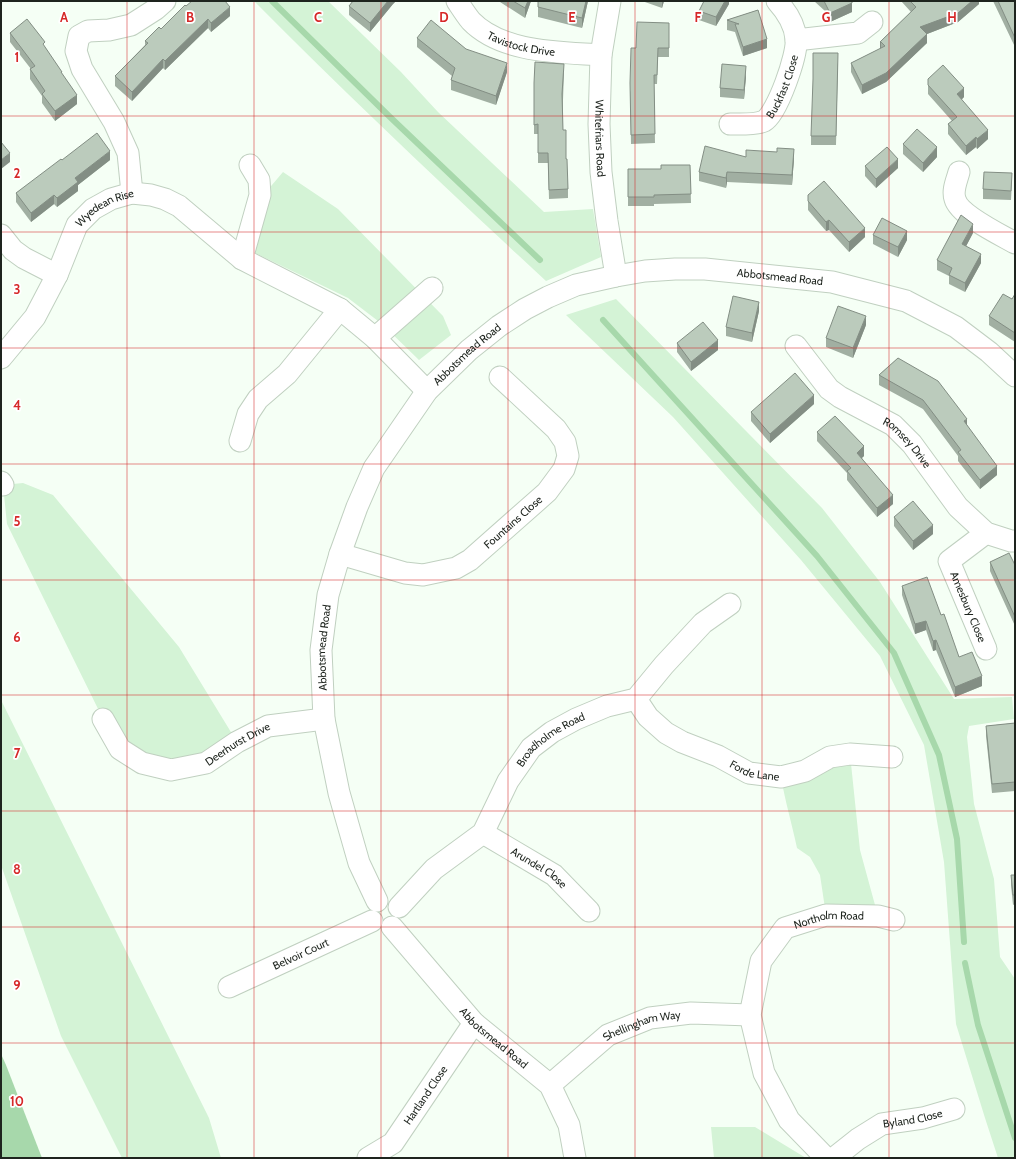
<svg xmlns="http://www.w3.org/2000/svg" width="1016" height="1159" font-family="Cabin,sans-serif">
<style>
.green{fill:#d4f3d6}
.water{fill:#a7d8ab}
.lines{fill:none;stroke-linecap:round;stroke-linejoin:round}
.stream{stroke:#a7d8ab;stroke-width:6}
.minor-casing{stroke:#c0d0c0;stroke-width:23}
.minor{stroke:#fff;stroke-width:21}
.wall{fill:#a1afa2}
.shaded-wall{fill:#838e84}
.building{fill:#bbcbbc;stroke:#838e84}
.grid{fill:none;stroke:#d62828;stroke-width:1;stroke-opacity:0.55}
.labels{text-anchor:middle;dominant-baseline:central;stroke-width:3.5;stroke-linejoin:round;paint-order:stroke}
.street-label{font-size:11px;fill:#1e241e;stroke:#fff}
.grid-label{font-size:13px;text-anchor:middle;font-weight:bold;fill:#d62828;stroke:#fff;stroke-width:3.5;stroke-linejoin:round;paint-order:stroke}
</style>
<rect width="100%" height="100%" fill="#f5fff5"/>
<path class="green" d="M254,1H328L401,72L438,112L544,212L593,209L601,257L546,281C447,189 349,97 254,1Z
M283,172L338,209L443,316L451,335L419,360L382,324L348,298L251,251L266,192Z
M616,299L822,508L880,582L954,699L1012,697L1014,719L969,726L967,737L974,804L994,879L1000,957L1015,979V1158H998L985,1118L956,1024L944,862L924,745L880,656L801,560L673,417L566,315Z
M23,483L53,495L179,647L237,742L206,763H142L103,719L7,524L3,485Z
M1,700L209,1118L221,1158H122L61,1036L1,865Z
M850,754L860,850L878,916L826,915L820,875L810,857L797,848C792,824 785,801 781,777Z
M711,1127H755L806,1158H714Z"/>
<path class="water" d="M1,1054L6,1065L42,1158H1Z"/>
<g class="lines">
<path class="stream" d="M272,1L390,117L540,260
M603,320L817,556L894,653L939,755L957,839L964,942
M965,963L978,1025L1015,1138"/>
<g class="minor-casing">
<g id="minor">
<path id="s1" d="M457,1C461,7 466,15 471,21C502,53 560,52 601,55"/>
<path id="s2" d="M610,1L601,55L599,124L601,172L607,221L616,276"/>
<path d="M796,40L858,33L872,22"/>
<path id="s3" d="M730,124C739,124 756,125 764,121C777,114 798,54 796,39C795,25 786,11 777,1"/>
<path d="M959,172C957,180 952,190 955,199C959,215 1001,235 1015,243"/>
<path d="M132,193L128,153L114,122L82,69L76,51L79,36L88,31L109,30L131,25L156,9L165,1"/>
<path d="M1,235L13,250L24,258L57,275"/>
<path d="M242,259L260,195L259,180L250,165"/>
<path d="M375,338L432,288"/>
<path id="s4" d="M796,346L829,389L840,397L893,425L912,444L958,507L986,533L1011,541H1015"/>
<path id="s5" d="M1,358L35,317L57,275L77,225L93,209L111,199L132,193L151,195L165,199L179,206L242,259L340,309L375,338L427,391"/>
<path d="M240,441L248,414L258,399L287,374L340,309"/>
<path d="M1,482L3,485"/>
<path id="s6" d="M986,533L949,561L986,649"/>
<path id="s7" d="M340,554L405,573L423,575L456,568L470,560L547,492L564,469L568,456L565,442L556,429L500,377"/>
<path id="s8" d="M636,699L648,717L666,733L682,742L718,756L749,773L781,777L805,771L830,757L850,754L892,757"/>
<path id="s9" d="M103,719L120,749L142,763L171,770L206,763L237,742L268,726L324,719"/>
<path id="s10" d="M483,833L554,875L589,911"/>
<path id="s11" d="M377,901L359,863L339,793L324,719L321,650L328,595L340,554L357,507L374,468L427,391L469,350L499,326L525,309L548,297L576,285L616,276L645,271L675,269H705L832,282L906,301L956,327L989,352L1015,376"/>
<path id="s12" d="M399,907L434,869L483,833L508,781L531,748L552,732L576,719L607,706L636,699L664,665L703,623L730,604"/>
<path id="s13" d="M392,927L474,1023L550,1085L569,1125L575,1158"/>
<path id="s14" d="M229,987L372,921"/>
<path id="s15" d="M550,1085L608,1035L650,1018L691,1013L750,1015"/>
<path id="s16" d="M368,1158L393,1143L474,1023"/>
<path id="s17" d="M826,1158L789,1120L764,1073L750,1015L761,961L785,928L826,915L878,916L894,920"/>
<path id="s18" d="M834,1158L858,1139L882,1124L923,1118L954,1109"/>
</g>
</g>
<use href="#minor" class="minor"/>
</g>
<path class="wall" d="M353,1H396L393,4L370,32L349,15V6Z
M500,1H531L525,18L500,2Z
M588,1L582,28L538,17V7Z
M642,1H664L662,8Z
M729,1V4L716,26L699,20V11Z
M814,1H852V12L830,22L825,11Z
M901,1H979V4L958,22L927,34V43L886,82L862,94L851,72V63L880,49V42L911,12Z
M993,1H1015V55V47Z
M186,6L230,16L211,32L208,28L165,70L163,68L132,101L115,86V76L145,45V41L161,29Z
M758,10L767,48L743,56L735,32L727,30V20Z
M669,23V57H658L657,84H654L655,143L631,144L630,92Z
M10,33L45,47L62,74L77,104L55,121L42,103V96L30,79V69H31L10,42Z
M417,38L507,72L496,105L451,90V80L452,76L417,47Z
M838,62L836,145H811V136Z
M564,73L563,100V130L568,189V198L549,199L548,163H538V134H534V83Z
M746,76L744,99L720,97V88Z
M928,79L964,97L961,100L988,139L977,149L976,147L966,155L948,134V124L952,121L928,94Z
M903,144L937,157L923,172L903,154Z
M746,157L794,158L792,185L727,182L726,188L699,181V172Z
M62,160H110L78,185V191L57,207L54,204L31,222L16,202V193Z
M690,165L691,203L654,204V206H628V169H661Z
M865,166L898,168L876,188L865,176Z
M1012,182L1011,200L983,199V189Z
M808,195L865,237L849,252L829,230L826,231L808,210Z
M973,233L966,246L981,263L965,292L949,284V276L937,270V260Z
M873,235L907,240L898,257L873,244Z
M1015,294V342L989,325V316L1012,299Z
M759,311L752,342L726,336V327Z
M866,325L853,358L826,347V338Z
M677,343L718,350L691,371L677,352Z
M898,358L967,425L997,475L980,489L958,461V456L923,409L879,385V375Z
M814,404L770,443L751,421V412Z
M817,432L864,456L862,458L893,504L877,517L847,480V473L817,441Z
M894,517L933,534L913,550L894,526Z
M990,562L1015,565V626L990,571Z
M902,586L941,615L959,657L982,686L955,697L936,650L933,651L926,630L915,634L902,595Z
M1015,723V791L992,793L986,736V726Z
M1011,875H1015V904L1013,905L1011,885Z"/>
<path class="shaded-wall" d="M388,1H396L393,4L370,32V23Z
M528,1H531L525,18V8Z
M586,1H588L582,28V18Z
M662,1H664L662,8Z
M725,1H729V4L716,26V17Z
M972,1H979V4L958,22L927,34V43L886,82L862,94V85L920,27Z
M852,3V12L830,22V13Z
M230,7V16L211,32V23Z
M208,19V28L165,70V61Z
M767,39V48L743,56V47Z
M880,42H881V51L880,52Z
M163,59V68L132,101V92Z
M507,63V72L496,105V96Z
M746,66V76L744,99V90Z
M964,88V97L957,104V94Z
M77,95V104L55,121V111Z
M988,130V139L977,149V139Z
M976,137V147L966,155V146Z
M937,147V157L923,172V163Z
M794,149V158L792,185V175Z
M110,151V160L78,185V191L57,207V198L75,178Z
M10,153V162L1,169V160Z
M898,159V168L876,188V179Z
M727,172V182L726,188V178Z
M54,195V204L31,222V213Z
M829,220V230L826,231V222Z
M973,224V233L962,254V244Z
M865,228V237L849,252V242Z
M907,231V240L898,257V247Z
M981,254V263L965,292V283Z
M759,302V311L752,342V333Z
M866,316V325L853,358V348Z
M718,340V350L691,371V362Z
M814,395V404L770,443V434Z
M967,419V428L964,421Z
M864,446V456L857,462V453Z
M997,466V475L980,489V480Z
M893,495V504L877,517V508Z
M933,525V534L913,550V541Z
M926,621V630L915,634V624Z
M936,640V650L933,651V641Z
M982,676V686L955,697V687Z"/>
<path class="building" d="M192,1H225L230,7L211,23L208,19L165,61L163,59L132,92L115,76L148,43L145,41L159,27L161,29L185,5L186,6Z
M353,1H388L370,23L349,6Z
M513,1H528L525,8Z
M538,1H586L582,18L538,7Z
M704,1H725L716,17L699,11Z
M824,1H852V3L830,13Z
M910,1H972L958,13L920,27L927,34L886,73L862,85L851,63L885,46L881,42H880L916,7Z
M998,1H1015V38Z
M758,10L767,39L743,47L735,24H739L727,20Z
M27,19L45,42L43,44L62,72H61L77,95L55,111L42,94L45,91L30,69L35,66L10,33Z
M431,20L466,49L507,63L496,96L451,80L455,68L417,38Z
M637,22L669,23V48H658L657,75H654L655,134L631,135L630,83L631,48H636Z
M813,53H838L836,136H811L813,79Z
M535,62L564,64L562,94L563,130H566V159H567L568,189L549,190L548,153H538V124L534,125V83Z
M722,64L746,66L744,90L720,88Z
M943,65L964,88L957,94L988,130L977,139L976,137L966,146L948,124L957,117L928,85V79Z
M917,129L937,147L923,163L903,144Z
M97,133L110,151L75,178L78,182L57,198L54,195L31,213L16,193L61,159L62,160Z
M1,142L10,153L1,160Z
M705,146L746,157V150L777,152V148L794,149L792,175L727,172L726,178L699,172Z
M887,147L898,159L876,179L865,166Z
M661,165H690L691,194L654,195V197H628V169H661Z
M984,172L1012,173L1011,191L983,189Z
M824,181L865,228L849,242L829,220L826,222L808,201V195Z
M961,215L973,224L962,244L981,254L965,283L949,275L952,268L937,260Z
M882,218L907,231L898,247L873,235Z
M1003,294L1012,299L1015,294V333L989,316Z
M733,296L759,302L752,333L726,327Z
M838,306L866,316L853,348L826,338Z
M703,322L718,340L691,362L677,343Z
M898,358L938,381L967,419L964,421L997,466L980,480L958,452L961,450L923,400L879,375Z
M795,373L814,395L770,434L751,412Z
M835,416L864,446L857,453L893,495L877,508L847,471L851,468L817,432Z
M913,501L933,525L913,541L894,517Z
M1009,553L1015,565V617L990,562Z
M927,577L941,615L944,614L959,657L972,652L982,676L955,687L936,640L933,641L926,621L915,624L902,586Z
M1015,723V782L992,784L986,726Z
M1011,875H1015V895H1013Z"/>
<path class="grid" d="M127,1V1158M254,1V1158M381,1V1158M508,1V1158M635,1V1158M762,1V1158M889,1V1158M1,116H1015M1,232H1015M1,348H1015M1,464H1015M1,580H1015M1,695H1015M1,811H1015M1,927H1015M1,1043H1015"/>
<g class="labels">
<g class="street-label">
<text stroke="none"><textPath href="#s1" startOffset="81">Tavistock Drive</textPath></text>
<text stroke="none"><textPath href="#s3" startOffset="74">Buckfast Close</textPath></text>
<text stroke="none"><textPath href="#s2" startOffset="138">Whitefriars Road</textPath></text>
<text stroke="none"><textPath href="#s5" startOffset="188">Wyedean Rise</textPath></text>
<text stroke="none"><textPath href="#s11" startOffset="934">Abbotsmead Road</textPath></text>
<text stroke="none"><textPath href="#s11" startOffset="598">Abbotsmead Road</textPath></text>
<text stroke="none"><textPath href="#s4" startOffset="150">Romsey Drive</textPath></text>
<text stroke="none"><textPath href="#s7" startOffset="193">Fountains Close</textPath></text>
<text stroke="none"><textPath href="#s6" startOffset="96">Amesbury Close</textPath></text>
<text stroke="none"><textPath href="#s11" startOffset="262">Abbotsmead Road</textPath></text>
<text stroke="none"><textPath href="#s12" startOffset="231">Broadholme Road</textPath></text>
<text stroke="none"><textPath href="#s9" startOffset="163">Deerhurst Drive</textPath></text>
<text stroke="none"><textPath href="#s8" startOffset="143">Forde Lane</textPath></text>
<text stroke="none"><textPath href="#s10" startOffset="66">Arundel Close</textPath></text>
<text stroke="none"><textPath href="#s17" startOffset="307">Northolm Road</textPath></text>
<text stroke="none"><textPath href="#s14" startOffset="79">Belvoir Court</textPath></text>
<text stroke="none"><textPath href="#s15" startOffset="112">Shellingham Way</textPath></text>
<text stroke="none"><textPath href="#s13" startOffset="151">Abbotsmead Road</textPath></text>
<text stroke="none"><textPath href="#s16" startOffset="87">Hartland Close</textPath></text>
<text stroke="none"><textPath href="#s18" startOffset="90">Byland Close</textPath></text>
</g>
</g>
<g class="grid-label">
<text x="64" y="22">A</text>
<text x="190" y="22">B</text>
<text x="318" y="22">C</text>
<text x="444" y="22">D</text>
<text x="572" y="22">E</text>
<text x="698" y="22">F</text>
<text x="826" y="22">G</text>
<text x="952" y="22">H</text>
<text x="17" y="62">1</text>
<text x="17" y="178">2</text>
<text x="17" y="294">3</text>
<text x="17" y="410">4</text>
<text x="17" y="526">5</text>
<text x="17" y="642">6</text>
<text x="17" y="758">7</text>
<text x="17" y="874">8</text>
<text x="17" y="990">9</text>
<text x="17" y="1106">10</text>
</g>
<rect width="1016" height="1159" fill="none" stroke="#1e241e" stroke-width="4"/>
</svg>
